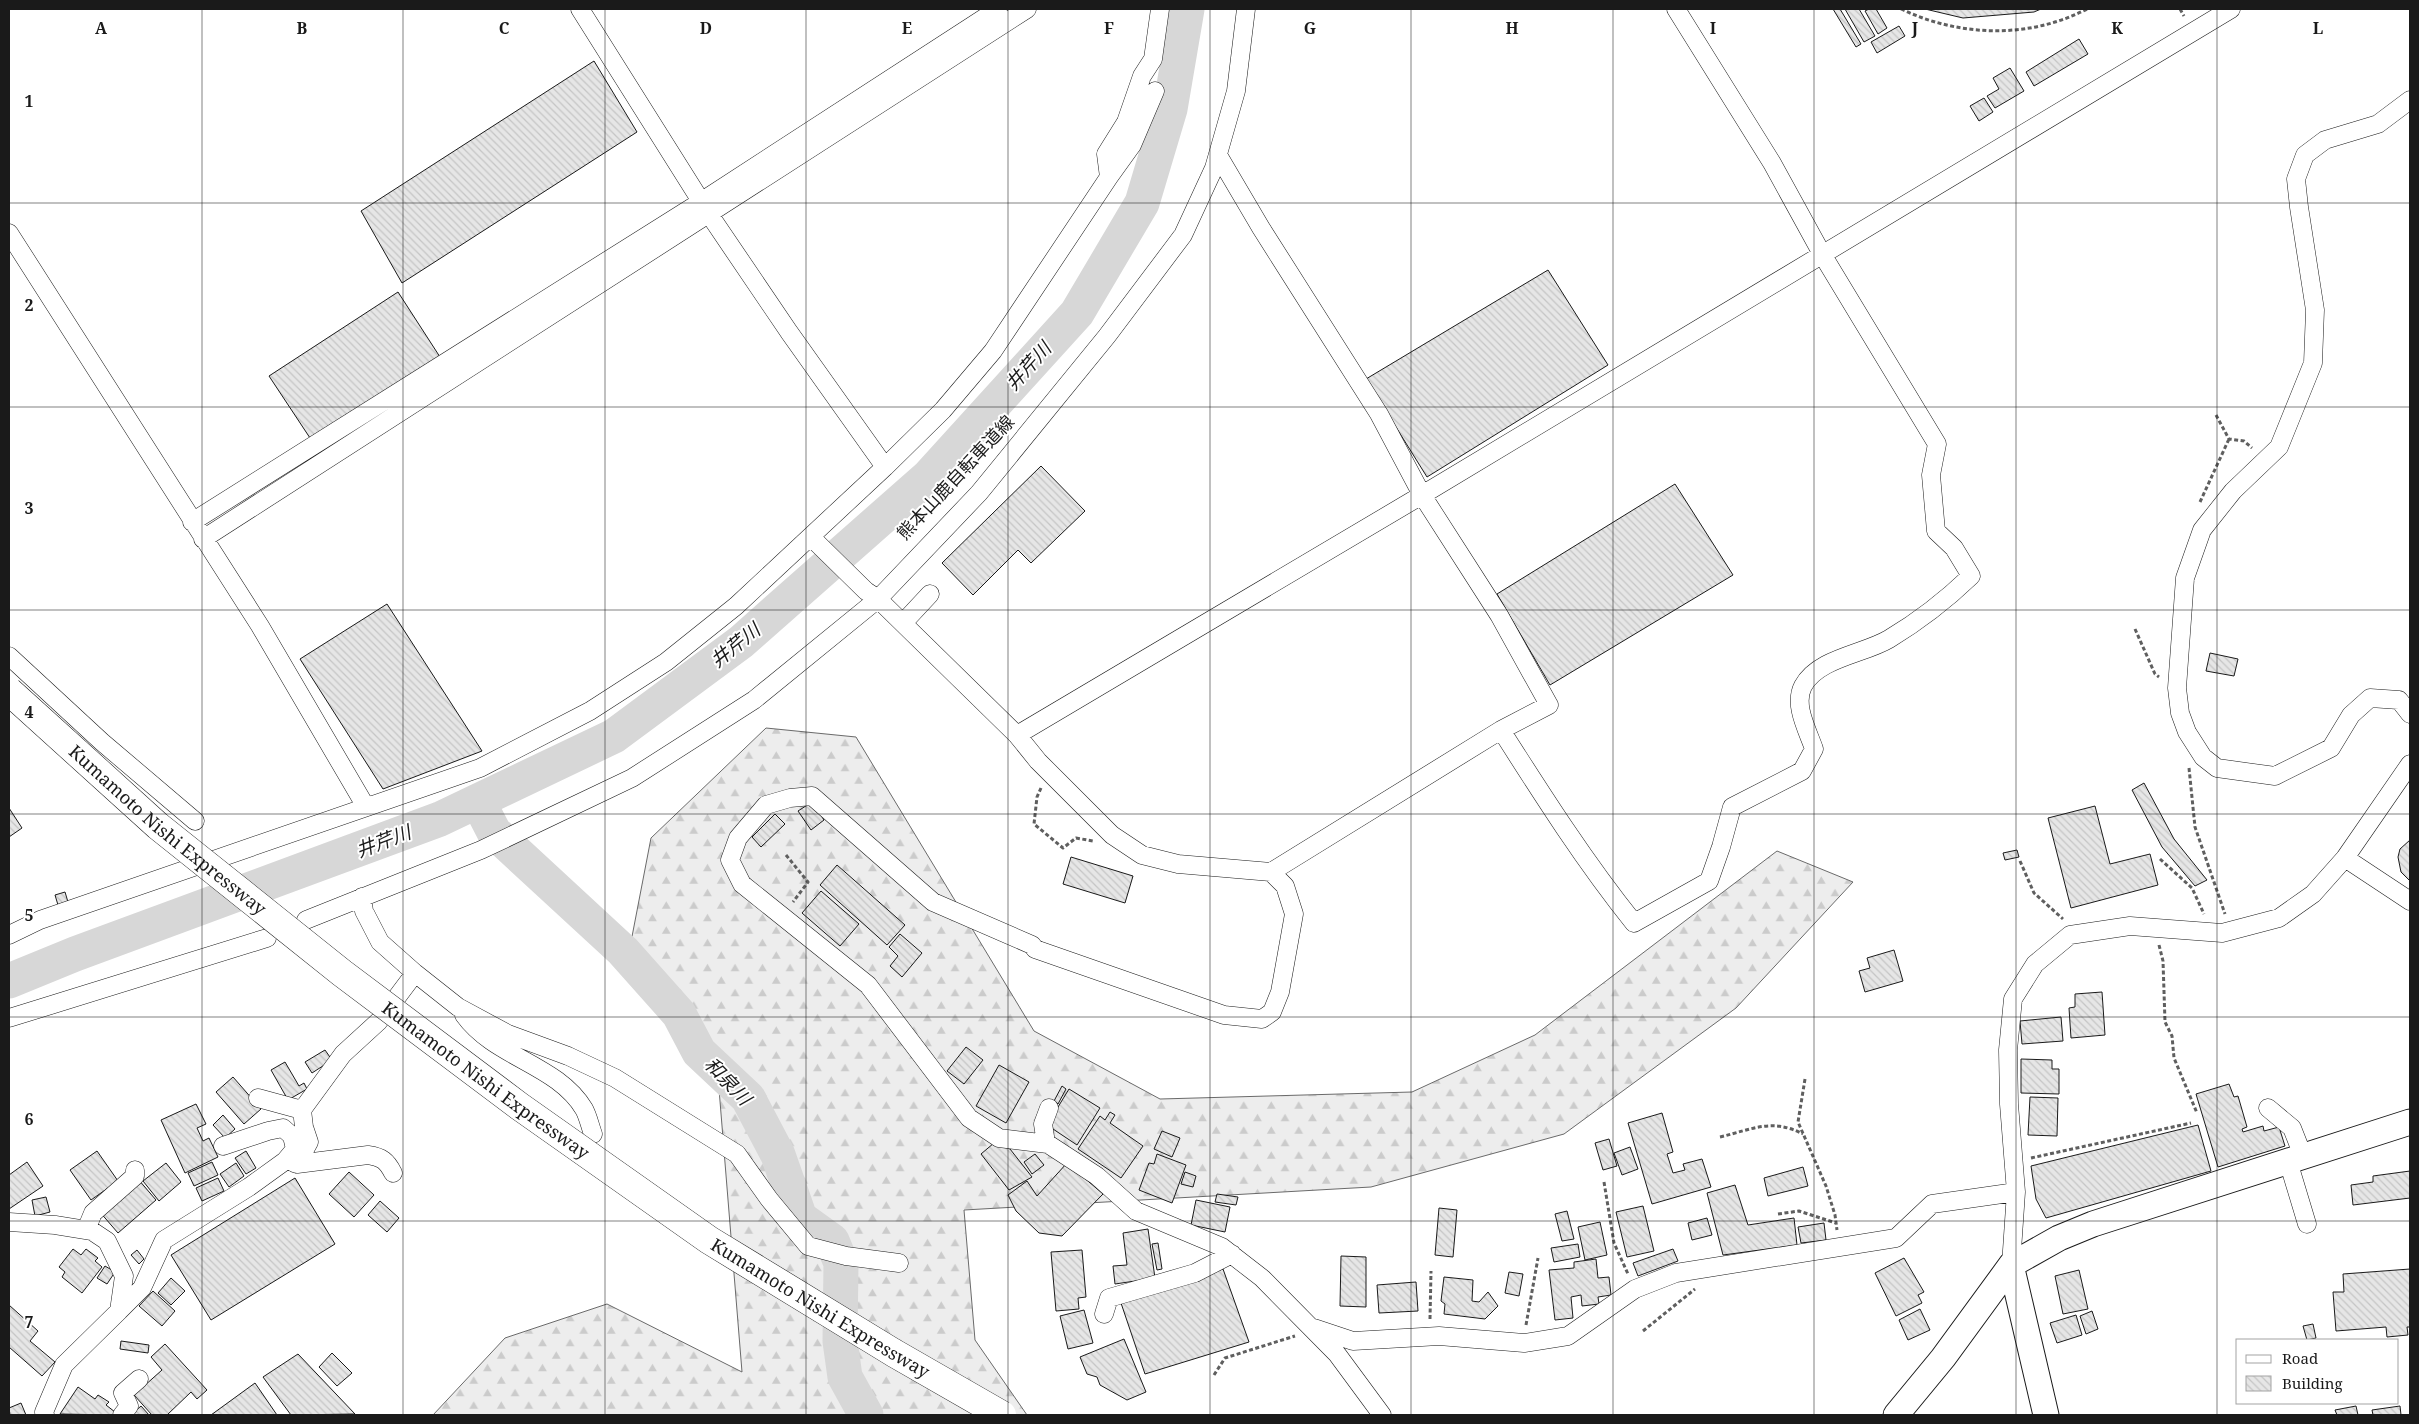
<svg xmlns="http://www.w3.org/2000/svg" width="2419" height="1424" font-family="'Noto Serif','Noto Sans JP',serif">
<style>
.forest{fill:url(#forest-firs);stroke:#6a6a6a}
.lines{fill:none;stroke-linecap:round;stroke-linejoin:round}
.river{stroke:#d7d7d7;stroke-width:35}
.building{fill:url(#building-back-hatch);stroke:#1a1a1a}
.street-casing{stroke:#1a1a1a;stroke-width:19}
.secondary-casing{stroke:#1a1a1a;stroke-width:27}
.path{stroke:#5f5f5f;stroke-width:3;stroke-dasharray:4 2.5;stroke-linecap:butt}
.street{stroke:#fff;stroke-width:18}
.secondary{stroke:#fff;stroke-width:25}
.highway-bridge-casing{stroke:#1a1a1a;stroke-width:29;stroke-linecap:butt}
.highway-bridge{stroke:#fff;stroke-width:28}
.grid{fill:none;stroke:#1a1a1a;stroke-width:1;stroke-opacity:0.55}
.labels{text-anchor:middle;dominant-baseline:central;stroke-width:4;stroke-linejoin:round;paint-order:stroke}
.street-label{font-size:18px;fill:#1a1a1a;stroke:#fff}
.water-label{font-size:19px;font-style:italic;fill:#1a1a1a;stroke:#fff}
.grid-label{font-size:16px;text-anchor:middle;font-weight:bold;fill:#1a1a1a;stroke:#fff;stroke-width:4;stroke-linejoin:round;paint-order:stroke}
</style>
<defs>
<pattern id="forest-firs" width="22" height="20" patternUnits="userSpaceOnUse" patternTransform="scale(1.25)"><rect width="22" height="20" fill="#ededed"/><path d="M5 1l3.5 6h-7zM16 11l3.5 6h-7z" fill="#cbcbcb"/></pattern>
<pattern id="building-back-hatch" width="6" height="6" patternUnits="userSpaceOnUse" patternTransform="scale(1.25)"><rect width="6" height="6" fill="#e6e6e6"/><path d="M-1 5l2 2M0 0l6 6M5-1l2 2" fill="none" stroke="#c5c5c5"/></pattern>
</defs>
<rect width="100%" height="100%" fill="#fff"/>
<path class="forest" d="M766,728L856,737L1034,1031L1160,1099L1412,1092L1535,1035L1777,851L1853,882L1736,1008L1564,1134L1371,1187L964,1210L975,1340L1027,1415H433L505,1338L607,1304L742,1372L716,1052L630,947L651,838Z"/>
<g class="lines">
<path class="river" d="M478,801L494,832L623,951L679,1014L699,1052L748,1098L778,1155L800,1218L832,1241L841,1263L840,1341L845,1377L866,1415
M9,981L75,954L440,819L614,736L741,642L929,476L1077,313L1142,203L1170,109L1187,9"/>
</g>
<path class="building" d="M1833,9H1840L1861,44L1856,47Z
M1845,9H1859L1875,36L1864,42Z
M1869,9H1876L1887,28L1878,34L1865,11Z
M1925,9H2041L2034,12L1963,18Z
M1899,26L1905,36L1877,53L1871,42Z
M2079,39L2088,54L2034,86L2026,72Z
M594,61L637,132L402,283L361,211Z
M2010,68L2024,91L1995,108L1987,96L1999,89L1993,78Z
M1984,98L1993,112L1979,121L1970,106Z
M1548,270L1608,365L1427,477L1366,379Z
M398,292L440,357L312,441L269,376Z
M1041,466L1085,511L1031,563L1018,550L973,595L942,563Z
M1675,484L1733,575L1550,685L1497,594Z
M387,604L482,751L383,789L300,659Z
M2210,653L2238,659L2234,676L2206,671Z
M2144,783L2174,839L2207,880L2195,886L2162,847L2132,790Z
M812,802L824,820L811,830L798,811Z
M2095,806L2110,864L2150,854L2158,885L2071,908L2048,818Z
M9,808L22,828L9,837Z
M775,814L785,824L761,847L752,837Z
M2410,840V881L2401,872L2398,857L2400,849Z
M2017,850L2019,857L2005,860L2003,853Z
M1071,857L1133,876L1125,903L1063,884Z
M837,865L905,925L887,945L820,885Z
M821,891L859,924L840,946L802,913Z
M65,892L68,902L58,905L55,895Z
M900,934L922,953L902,977L890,966L898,956L889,947Z
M1894,950L1903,981L1865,992L1859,971L1870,968L1867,958Z
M2102,992L2105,1035L2071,1038L2069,1008L2075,1007V994Z
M2061,1017L2063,1041L2022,1044L2020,1021Z
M966,1047L983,1060L964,1084L947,1071Z
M325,1050L332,1060L312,1073L305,1062Z
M2021,1059L2052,1060V1069H2059V1094L2021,1093Z
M285,1062L299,1086L304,1083L307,1089L288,1100L271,1070Z
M999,1065L1029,1082L1006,1123L976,1106Z
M233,1077L261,1109L244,1124L216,1092Z
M2229,1084L2234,1097L2238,1096L2247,1127L2242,1129L2243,1132L2263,1126L2264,1131L2279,1127L2285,1146L2218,1167L2196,1094Z
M1062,1086L1066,1089L1058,1104L1054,1101Z
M1069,1089L1100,1108L1077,1145L1047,1125Z
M2030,1097L2058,1098L2057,1136L2028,1135Z
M196,1104L206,1124L197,1128L203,1141L209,1138L218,1157L185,1173L161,1120Z
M1110,1112L1115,1115L1110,1123L1143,1146L1121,1178L1078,1149L1100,1116L1105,1120Z
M1662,1113L1673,1152L1667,1154L1673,1173L1685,1170L1683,1164L1702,1159L1711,1187L1652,1204L1628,1123Z
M223,1115L235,1129L225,1138L213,1125Z
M2198,1125L2211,1171L2046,1218L2036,1199L2031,1166Z
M1162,1131L1180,1138L1172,1157L1154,1149Z
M1609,1139L1617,1166L1603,1170L1595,1143Z
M994,1143L1010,1149L1032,1177L1009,1190L981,1154Z
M1630,1147L1638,1169L1622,1175L1614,1153Z
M97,1151L118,1181L91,1200L70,1170Z
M246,1151L256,1168L246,1174L235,1158Z
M1035,1154L1044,1165L1032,1174L1024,1162Z
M1157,1154L1186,1165L1172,1203L1139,1190L1149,1163L1154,1164Z
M27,1162L43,1186L9,1209V1175Z
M212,1162L218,1175L194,1186L188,1173Z
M166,1163L181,1182L159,1201L143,1181Z
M236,1163L244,1176L229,1187L220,1174Z
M1067,1163L1103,1194L1062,1236L1039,1233L1016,1211L1008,1195L1027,1181L1037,1196Z
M1803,1167L1808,1186L1768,1196L1764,1178Z
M2410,1171V1198L2353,1205L2351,1185L2373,1182V1176Z
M349,1172L374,1195L354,1217L329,1194Z
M1185,1172L1196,1176L1193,1187L1181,1184Z
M218,1178L224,1191L202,1201L196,1188Z
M295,1178L335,1244L211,1320L171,1255Z
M138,1179L156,1200L118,1233L99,1211Z
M1735,1185L1748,1225L1794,1218L1797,1245L1723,1255L1707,1193Z
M1217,1194L1238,1197L1236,1205L1215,1202Z
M46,1197L50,1212L35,1216L32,1200Z
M1196,1200L1230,1207L1225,1232L1191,1225Z
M380,1201L399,1218L387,1232L368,1215Z
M1643,1206L1654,1251L1627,1257L1616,1212Z
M1439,1208L1457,1210L1453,1257L1435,1255Z
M1567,1211L1574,1239L1562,1241L1555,1214Z
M1707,1218L1712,1235L1692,1240L1688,1223Z
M1600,1222L1607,1255L1585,1260L1578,1227Z
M1824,1223L1826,1240L1801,1243L1798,1227Z
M1148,1229L1155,1278L1115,1284L1113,1266L1127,1265L1123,1233Z
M1158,1243L1162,1269L1157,1270L1152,1244Z
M1578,1244L1580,1257L1554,1262L1551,1248Z
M73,1249L81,1255L86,1249L98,1258L95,1261L102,1267L82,1293L62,1277L65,1272L59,1267Z
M1673,1249L1678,1261L1638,1276L1633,1263Z
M137,1250L144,1259L139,1264L131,1255Z
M1082,1250L1086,1297L1078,1298L1079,1309L1056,1311L1051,1252Z
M1341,1256L1366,1257V1307L1340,1306Z
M1904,1258L1924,1292L1918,1295L1922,1303L1896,1316L1875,1273Z
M1596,1259L1598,1278L1609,1277L1611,1295L1598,1297L1599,1304L1582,1306L1581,1295L1571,1297L1573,1318L1555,1320L1549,1270L1574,1268V1262Z
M105,1266L115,1272L107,1284L97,1278Z
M1223,1269L1249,1342L1145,1374L1121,1303Z
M2410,1269V1327H2407L2408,1335L2387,1337L2386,1327L2336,1331L2333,1292H2344L2343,1274Z
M2079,1270L2088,1309L2063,1314L2055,1276Z
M1509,1272L1523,1274L1519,1296L1505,1293Z
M1444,1277L1473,1280L1472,1301L1479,1302L1488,1292L1498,1306L1485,1319L1444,1314L1445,1304L1441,1301Z
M171,1278L185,1291L171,1305L158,1293Z
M1416,1282L1418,1311L1379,1313L1377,1285Z
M153,1291L175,1311L162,1326L139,1306Z
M9,1305L38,1331L30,1341L55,1362L42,1376L9,1347Z
M1920,1309L1930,1330L1908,1340L1899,1320Z
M1084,1310L1093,1343L1068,1349L1060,1316Z
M2092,1311L2098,1329L2086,1334L2080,1316Z
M2076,1315L2082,1335L2057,1343L2050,1323Z
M2313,1324L2316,1338L2307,1340L2303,1326Z
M1124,1339L1146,1392L1127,1400L1100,1385L1097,1377L1087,1374L1080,1357Z
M121,1341L149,1345L148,1353L120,1349Z
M165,1344L207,1390L197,1399L191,1392L167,1415H152L134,1395L162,1370L151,1357Z
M332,1353L352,1373L337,1386L319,1367Z
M298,1354L355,1414L291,1415L263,1377Z
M255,1383L277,1415H211Z
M78,1387L95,1399L98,1395L109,1402L106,1405L115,1412L113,1415L60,1414Z
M21,1403L26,1415H10L9,1408Z
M141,1406L149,1415H131Z
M2356,1406L2358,1415H2337L2335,1410Z
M2400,1406L2401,1415H2373L2372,1410Z"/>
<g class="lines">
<g class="street-casing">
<path id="street" d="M2410,100L2378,124L2325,140L2305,155L2296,179L2299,207L2315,310L2313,363L2279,447L2233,491L2202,530L2185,578L2177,688L2180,713L2187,732L2203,757L2217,768L2275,776L2331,748L2351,715L2370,698L2399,700L2410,714
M1109,177L1132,145L1155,91
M9,233L260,626L366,807
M885,467L943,410L993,351L1109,177L1106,154L1126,122L1142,76L1153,59L1160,9
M192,522L702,201L998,9
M812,535L816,542L866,591L878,599L1017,735L1038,761L1112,835L1142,855L1178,864L1271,872L1501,730L1549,705L1499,615L1422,495L1379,414L1261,228L1218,155
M203,539L1027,9
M903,623L930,594
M9,656L102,742L195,821
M1501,730C1543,796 1585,862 1634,923L1709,881L1721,847L1732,807L1802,771L1814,749C1808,731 1793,705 1803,686C1818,658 1864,654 1889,639C1919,621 1946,600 1971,576L1954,548L1936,531L1931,475L1937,444L1822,254L1772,163L1676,9
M1017,735L1422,495L2231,9
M2345,858L2410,901
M1271,872L1285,886L1294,914L1280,992L1272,1012L1262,1019L1224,1015L1035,949L1032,945L933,902L812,796L790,798L766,805L738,838L730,860L742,884L868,985L969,1118L999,1138L1048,1144L1097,1176L1136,1211L1222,1247L1262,1278L1337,1354L1382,1415
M362,897L364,911L380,942L415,973L458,1007L508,1034L568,1056L615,1078L737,1154L769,1199L808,1246L846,1256L899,1263
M306,920L481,850L632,778L754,700L878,599L979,493L1107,336L1183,235L1214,168L1236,91L1246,9
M9,935L40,920L480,768L590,711L666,662L736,606L885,467L789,332L709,214L580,9
M397,997L415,973
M464,1015C495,1058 557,1064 584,1109C588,1116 590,1126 593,1134
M9,1018L267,938
M258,1098L302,1110
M2268,1108L2292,1128L2303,1156
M1046,1143L1043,1124L1049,1108
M2288,1161L2307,1224
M294,1163L297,1164L309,1142L304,1127L302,1110L343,1054L379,1021
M297,1164L368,1155C382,1157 387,1161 393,1173
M9,1222L55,1225L92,1231L107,1241L124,1276L119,1311L64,1365L44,1412L45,1415
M86,1230L93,1213L135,1176V1170
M2011,1265L2016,1192L2009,1104L2008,1050L2013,999L2035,964L2070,935L2130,926L2222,933L2279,918L2313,894L2345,858L2410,764
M119,1311L142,1288L164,1240L249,1187L285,1161L295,1149L292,1136L283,1128L268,1131L223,1146
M1104,1314L1109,1298L1195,1273L1232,1254
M1314,1328L1353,1341L1439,1336L1524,1343L1568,1336L1635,1289L1676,1273L1896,1238L1932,1204L2016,1192
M122,1415L129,1406L123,1393L139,1379"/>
</g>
<g class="secondary-casing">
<path id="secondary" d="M2011,1265L2046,1415
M1896,1415L1943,1358L2011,1265L2059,1238L2093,1224L2410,1122"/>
</g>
<path class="path" d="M1901,9C1960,37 2029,39 2087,9
M2180,9L2184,16
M2216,415L2229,439L2244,441L2252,448
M2200,502L2229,439
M2135,629L2155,674L2159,677
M2189,768L2195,827L2225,914
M1041,788L1037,797L1034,824L1063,848L1076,838L1093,841
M786,855L808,882L793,902
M2160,859L2192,888L2204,914
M2020,861L2034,893L2063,919
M2159,945L2163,961L2165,1022L2172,1036L2174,1058L2197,1113
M1805,1079L1798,1122L1826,1186L1835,1215L1837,1230
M1720,1137C1753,1129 1772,1118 1803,1134
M2031,1158L2191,1123
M1604,1182L1614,1243L1628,1274
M1778,1214L1799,1211L1836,1223
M1430,1319L1431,1271
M1526,1325L1538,1258
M1643,1331L1695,1289
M1214,1375L1225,1358L1295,1336"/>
<use href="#street" class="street"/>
<use href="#secondary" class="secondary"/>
<g class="highway-bridge-casing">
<g id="highway-bridge">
<path id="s1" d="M9,691L158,826L342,973L519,1106L709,1240L894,1353L1002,1415"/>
</g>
</g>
<use href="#highway-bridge" class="highway-bridge"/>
</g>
<path class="grid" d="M202,9V1415M403,9V1415M605,9V1415M806,9V1415M1008,9V1415M1210,9V1415M1411,9V1415M1613,9V1415M1814,9V1415M2016,9V1415M2217,9V1415M9,203H2410M9,407H2410M9,610H2410M9,814H2410M9,1017H2410M9,1221H2410"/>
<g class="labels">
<g class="street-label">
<text transform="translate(955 477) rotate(-47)">熊本山鹿自転車道線</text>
<text stroke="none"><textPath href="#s1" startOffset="211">Kumamoto Nishi Expressway</textPath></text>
<text stroke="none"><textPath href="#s1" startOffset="616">Kumamoto Nishi Expressway</textPath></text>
<text stroke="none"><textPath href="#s1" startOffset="1021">Kumamoto Nishi Expressway</textPath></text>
</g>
<g class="water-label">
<text transform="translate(1028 366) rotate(-48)">井芹川</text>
<text transform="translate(735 645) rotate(-39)">井芹川</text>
<text transform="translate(383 841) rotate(-21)">井芹川</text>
<text transform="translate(728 1081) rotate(46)">和泉川</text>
</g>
</g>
<g class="grid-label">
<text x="101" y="34">A</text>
<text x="302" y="34">B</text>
<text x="504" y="34">C</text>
<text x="706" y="34">D</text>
<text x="907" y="34">E</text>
<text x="1109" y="34">F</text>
<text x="1310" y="34">G</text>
<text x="1512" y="34">H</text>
<text x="1713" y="34">I</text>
<text x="1915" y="34">J</text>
<text x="2117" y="34">K</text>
<text x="2318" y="34">L</text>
<text x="29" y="107">1</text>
<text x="29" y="311">2</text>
<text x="29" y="514">3</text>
<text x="29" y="718">4</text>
<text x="29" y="921">5</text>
<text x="29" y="1125">6</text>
<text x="29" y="1328">7</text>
</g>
<rect width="2419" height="1424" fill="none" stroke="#1a1a1a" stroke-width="20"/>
<rect x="2236" y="1339" width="162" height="65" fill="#ffffff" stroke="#a3a3a3"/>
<rect x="2246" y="1355" width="25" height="8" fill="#ffffff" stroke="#a3a3a3"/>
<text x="2282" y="1364" font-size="15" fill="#1a1a1a">Road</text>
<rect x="2246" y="1376" width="25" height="15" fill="url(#building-back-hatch)" stroke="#a3a3a3"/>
<text x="2282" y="1389" font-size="15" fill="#1a1a1a">Building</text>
</svg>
